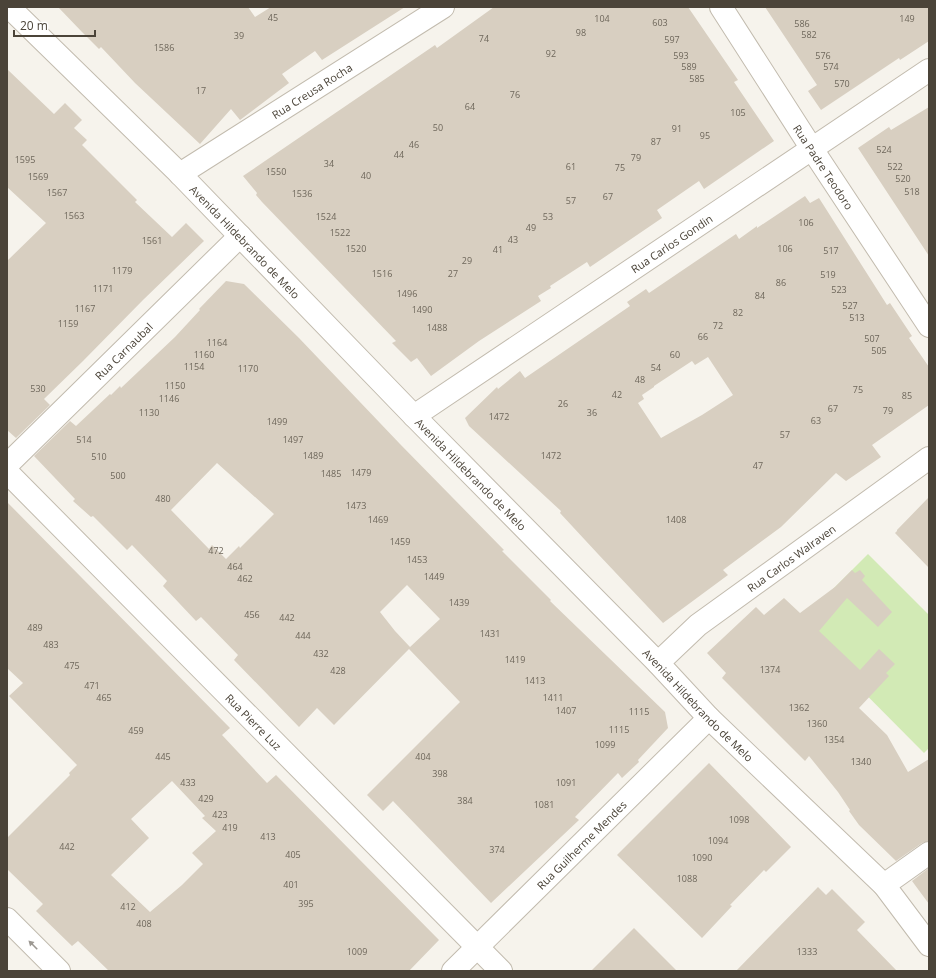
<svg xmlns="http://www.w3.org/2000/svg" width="936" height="978" font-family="'Open Sans',sans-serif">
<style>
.green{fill:#d2eab5}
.building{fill:#d8cfc1;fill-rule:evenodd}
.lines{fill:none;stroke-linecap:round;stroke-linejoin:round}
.street-casing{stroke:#c2bbae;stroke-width:24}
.street{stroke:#fff;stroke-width:22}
.oneway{fill:#9c9892}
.labels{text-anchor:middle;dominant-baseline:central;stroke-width:4;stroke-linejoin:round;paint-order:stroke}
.number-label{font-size:9px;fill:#6e675b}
.street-label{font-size:11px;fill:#4b4439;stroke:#fff}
</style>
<rect width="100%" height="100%" fill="#f6f3ec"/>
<path class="green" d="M868,554L929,615V748L924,753L797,625Z"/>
<path class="building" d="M58,7H248L255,17L271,7H405L322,60L315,51L282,74L289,83L240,120L231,109L200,144L135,83L101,47L99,49L82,32Z
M494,7H688L738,80L734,82L774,141L704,189L699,181L657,210L662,218L590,267L587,262L550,286L551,288L538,296L541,301L479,341L431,376L417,358L411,362L392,343L396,341L262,202L256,195L257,193L243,176L435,45L437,48Z
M765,7H929V41L900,60L899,58L821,110L808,91L817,85Z
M7,69L54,114L65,103L82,120L74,128L87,140L82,145L137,200L135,202L172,237L186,223L204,241L143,300L83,361L44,399L50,405L16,438L7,430V261L46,223L7,187Z
M929,107V256L858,148L889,127L891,130Z
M805,196L810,203L819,198L887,305L890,303L912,336L909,338L929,367V405L872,445L881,457L846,481L836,473L781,527L723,570L728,575L663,623L598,554L560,513L561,511L469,426L465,418L497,387L498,389L520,371L525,378L630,306L627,302L646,289L649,293L736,234L739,239L757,226V228ZM708,357L733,395L702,415L661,438L638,403L644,399L642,395L654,387V386L692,361L695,365Z
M226,281L244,284L299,338L400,444L504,550L502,551L551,600L550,601L665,712L668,728L638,760L639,762L622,778L618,773L575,817L579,820L491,903L393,801L383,811L367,795L460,702L409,649L334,725L317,708L299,727L234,660L238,655L201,617L196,621L163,586L167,581L132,545L127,550L93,516L91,517L73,501L75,499L34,456L70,421L76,426L110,394L111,395L120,386L121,388L175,337L200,310L199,309ZM217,463L274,514L240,548L239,546L226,559L212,545L209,549L171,510ZM407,585L440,619L410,647L395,631L380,612Z
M929,497V568L895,533L897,531V530Z
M7,502L230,728L222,735L267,783L276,775L439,940L409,971H109L78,941L72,946L36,911L43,904L7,869V838L70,775L69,773L77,765L9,696L23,683L7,668ZM172,781L205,816L202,818L216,831L192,853L203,864L182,885L150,912L111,875L149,838L131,819Z
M852,570L855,573L860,570L865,576L862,580L892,612L878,627L847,598L819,631L860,670L879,649L895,664L886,673L889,676L859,708L887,735L908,772L929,759V841L922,843L896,861L859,825L849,811L850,810L838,792L809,756L805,761L722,678L726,673L707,653L756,607L764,615L784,598L800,613L835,587Z
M709,763L791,847L766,872L764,870L730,905L732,906L702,938L617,855Z
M929,868V904L912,881Z
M818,887L826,895L832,889L865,922L857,930L897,971H736Z
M634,928L677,971H591Z"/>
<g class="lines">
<g class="street-casing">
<g id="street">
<path id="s1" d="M9,7L180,174L414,416L658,663L709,718L884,885L929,945"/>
<path id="s2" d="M721,7L812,149L929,326"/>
<path id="s3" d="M180,174L443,7"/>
<path id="s4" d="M414,416L929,70"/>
<path id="s5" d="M7,465L240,236"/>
<path id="s6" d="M7,472L501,971"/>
<path id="s7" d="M658,663L698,625L929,458"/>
<path d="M884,885L929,853"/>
<path d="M7,919L59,971"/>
<path id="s8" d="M453,971L709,718"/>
</g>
</g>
<use href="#street" class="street"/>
</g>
<defs><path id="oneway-solid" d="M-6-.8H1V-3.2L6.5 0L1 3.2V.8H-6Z"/></defs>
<use class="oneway" href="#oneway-solid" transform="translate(33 945) rotate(-135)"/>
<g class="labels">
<g class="number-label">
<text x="273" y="17">45</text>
<text x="602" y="18">104</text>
<text x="907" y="18">149</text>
<text x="660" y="22">603</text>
<text x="802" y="23">586</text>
<text x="581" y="32">98</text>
<text x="809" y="34">582</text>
<text x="239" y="35">39</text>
<text x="484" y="38">74</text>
<text x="672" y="39">597</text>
<text x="164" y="47">1586</text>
<text x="551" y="53">92</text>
<text x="681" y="55">593</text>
<text x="823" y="55">576</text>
<text x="689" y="66">589</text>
<text x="831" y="66">574</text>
<text x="697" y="78">585</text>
<text x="842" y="83">570</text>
<text x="201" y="90">17</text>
<text x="515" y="94">76</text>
<text x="470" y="106">64</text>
<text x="738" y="112">105</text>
<text x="438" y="127">50</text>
<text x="677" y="128">91</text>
<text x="705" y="135">95</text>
<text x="656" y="141">87</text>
<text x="414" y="144">46</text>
<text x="884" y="149">524</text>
<text x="399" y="154">44</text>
<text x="636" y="157">79</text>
<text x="25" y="159">1595</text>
<text x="329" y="163">34</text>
<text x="571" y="166">61</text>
<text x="895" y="166">522</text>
<text x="620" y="167">75</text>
<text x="276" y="171">1550</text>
<text x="366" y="175">40</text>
<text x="38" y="176">1569</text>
<text x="903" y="178">520</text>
<text x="912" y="191">518</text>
<text x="57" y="192">1567</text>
<text x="302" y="193">1536</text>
<text x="608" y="196">67</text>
<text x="571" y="200">57</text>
<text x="74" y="215">1563</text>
<text x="326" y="216">1524</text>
<text x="548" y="216">53</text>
<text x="806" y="222">106</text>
<text x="531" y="227">49</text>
<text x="340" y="232">1522</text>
<text x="513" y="239">43</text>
<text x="152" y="240">1561</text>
<text x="356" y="248">1520</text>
<text x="785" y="248">106</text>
<text x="498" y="249">41</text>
<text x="831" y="250">517</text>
<text x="467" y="260">29</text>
<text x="122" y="270">1179</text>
<text x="382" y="273">1516</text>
<text x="453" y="273">27</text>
<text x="828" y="274">519</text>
<text x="781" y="282">86</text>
<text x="103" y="288">1171</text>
<text x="839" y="289">523</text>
<text x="407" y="293">1496</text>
<text x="760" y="295">84</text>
<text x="850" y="305">527</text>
<text x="85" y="308">1167</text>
<text x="422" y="309">1490</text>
<text x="738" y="312">82</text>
<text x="857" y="317">513</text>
<text x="68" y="323">1159</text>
<text x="718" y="325">72</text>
<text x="437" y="327">1488</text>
<text x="703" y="336">66</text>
<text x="872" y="338">507</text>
<text x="217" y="342">1164</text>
<text x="879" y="350">505</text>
<text x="204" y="354">1160</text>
<text x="675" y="354">60</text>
<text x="194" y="366">1154</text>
<text x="656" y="367">54</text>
<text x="248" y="368">1170</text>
<text x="640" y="379">48</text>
<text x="175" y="385">1150</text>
<text x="38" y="388">530</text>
<text x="858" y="389">75</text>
<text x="617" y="394">42</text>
<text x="907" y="395">85</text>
<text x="169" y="398">1146</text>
<text x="563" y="403">26</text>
<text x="833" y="408">67</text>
<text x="888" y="410">79</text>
<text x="149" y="412">1130</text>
<text x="592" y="412">36</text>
<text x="499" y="416">1472</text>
<text x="816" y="420">63</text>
<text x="277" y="421">1499</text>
<text x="785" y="434">57</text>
<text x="84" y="439">514</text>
<text x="293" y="439">1497</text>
<text x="313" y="455">1489</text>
<text x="551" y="455">1472</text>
<text x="99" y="456">510</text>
<text x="758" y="465">47</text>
<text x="361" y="472">1479</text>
<text x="331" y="473">1485</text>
<text x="118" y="475">500</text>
<text x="163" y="498">480</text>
<text x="356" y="505">1473</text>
<text x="378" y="519">1469</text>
<text x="676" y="519">1408</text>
<text x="400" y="541">1459</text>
<text x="216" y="550">472</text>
<text x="417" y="559">1453</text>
<text x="235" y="566">464</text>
<text x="434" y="576">1449</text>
<text x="245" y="578">462</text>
<text x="459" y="602">1439</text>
<text x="252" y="614">456</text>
<text x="287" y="617">442</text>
<text x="35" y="627">489</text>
<text x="490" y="633">1431</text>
<text x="303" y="635">444</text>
<text x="51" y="644">483</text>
<text x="321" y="653">432</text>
<text x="515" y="659">1419</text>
<text x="72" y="665">475</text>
<text x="770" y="669">1374</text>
<text x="338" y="670">428</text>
<text x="535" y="680">1413</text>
<text x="92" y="685">471</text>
<text x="104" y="697">465</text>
<text x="553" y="697">1411</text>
<text x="799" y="707">1362</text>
<text x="566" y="710">1407</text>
<text x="639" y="711">1115</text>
<text x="817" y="723">1360</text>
<text x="619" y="729">1115</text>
<text x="136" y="730">459</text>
<text x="834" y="739">1354</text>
<text x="605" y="744">1099</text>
<text x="163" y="756">445</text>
<text x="423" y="756">404</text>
<text x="861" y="761">1340</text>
<text x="440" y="773">398</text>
<text x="188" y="782">433</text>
<text x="566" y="782">1091</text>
<text x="206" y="798">429</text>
<text x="465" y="800">384</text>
<text x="544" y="804">1081</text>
<text x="220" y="814">423</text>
<text x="739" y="819">1098</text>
<text x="230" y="827">419</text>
<text x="268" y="836">413</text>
<text x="718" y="840">1094</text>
<text x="67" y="846">442</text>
<text x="497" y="849">374</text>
<text x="293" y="854">405</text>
<text x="702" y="857">1090</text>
<text x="687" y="878">1088</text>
<text x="291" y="884">401</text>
<text x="306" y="903">395</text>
<text x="128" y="906">412</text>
<text x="144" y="923">408</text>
<text x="357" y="951">1009</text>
<text x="807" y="951">1333</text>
</g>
<g class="street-label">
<text stroke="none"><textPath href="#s3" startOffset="156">Rua Creusa Rocha</textPath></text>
<text stroke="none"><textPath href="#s2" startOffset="190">Rua Padre Teodoro</textPath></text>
<text stroke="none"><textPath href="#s1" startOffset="333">Avenida Hildebrando de Melo</textPath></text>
<text stroke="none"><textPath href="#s4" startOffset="310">Rua Carlos Gondin</textPath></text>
<text stroke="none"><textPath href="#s5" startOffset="163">Rua Carnaubal</textPath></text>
<text stroke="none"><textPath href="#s1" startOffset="657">Avenida Hildebrando de Melo</textPath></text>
<text stroke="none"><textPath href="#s7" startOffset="170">Rua Carlos Walraven</textPath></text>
<text stroke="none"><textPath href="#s1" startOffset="981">Avenida Hildebrando de Melo</textPath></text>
<text stroke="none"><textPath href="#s6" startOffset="351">Rua Pierre Luz</textPath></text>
<text stroke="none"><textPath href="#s8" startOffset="180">Rua Guilherme Mendes</textPath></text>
</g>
</g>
<rect width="936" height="978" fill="none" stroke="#4b4439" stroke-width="16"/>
<path d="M14 30v6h81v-6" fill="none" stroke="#4b4439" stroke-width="2"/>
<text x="20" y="30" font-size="12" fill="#4b4439" stroke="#ffffff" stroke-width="3" paint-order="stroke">20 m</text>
</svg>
